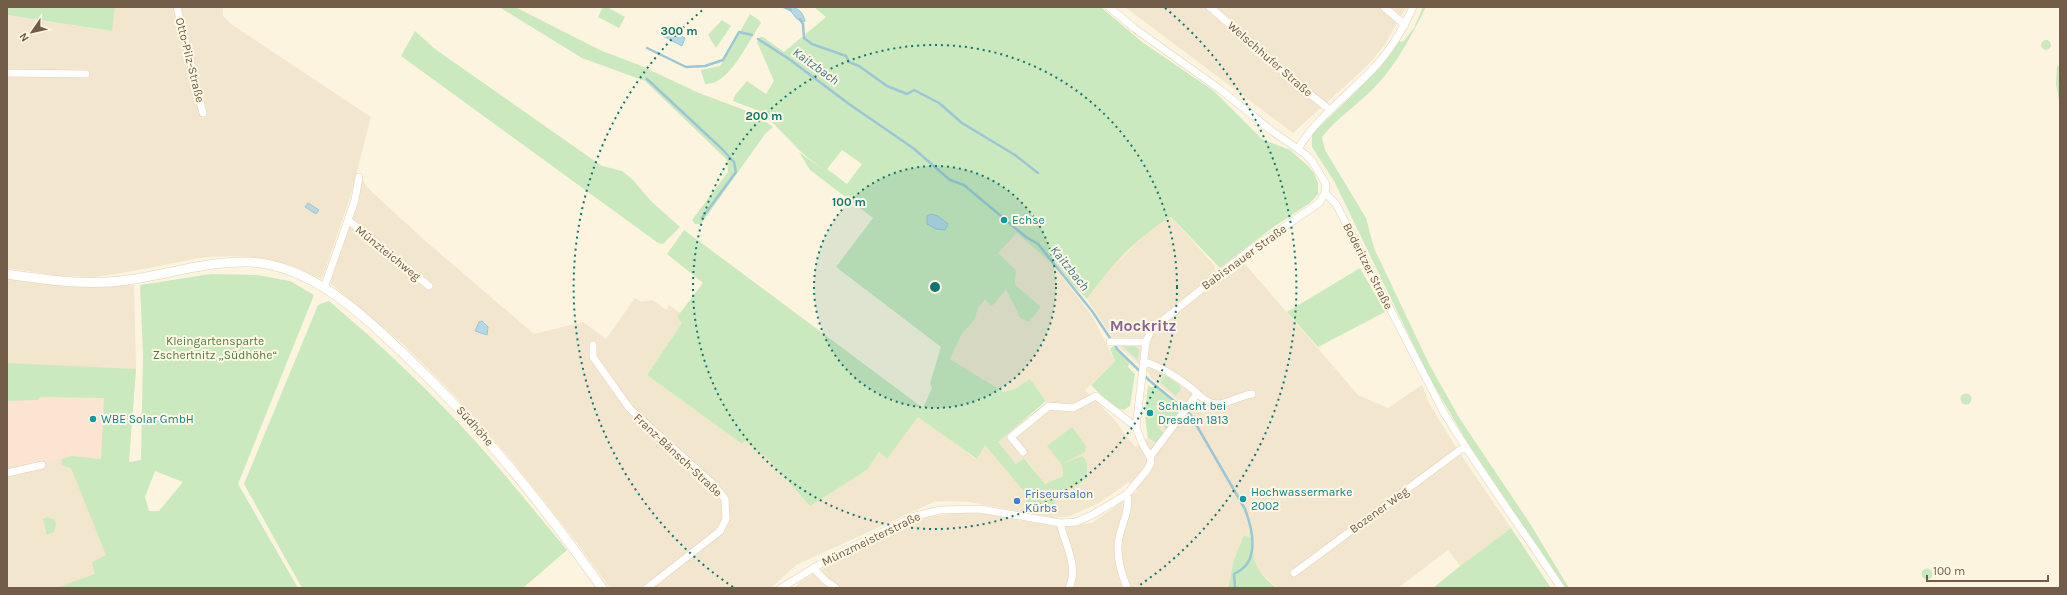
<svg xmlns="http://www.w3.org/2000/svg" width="2067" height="595" font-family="Karla,sans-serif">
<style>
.residential{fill:#f3e6ce}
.commercial{fill:#fce4d3}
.green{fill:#cbe9be;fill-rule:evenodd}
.water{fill:#b4d8e5;stroke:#9bc6d6}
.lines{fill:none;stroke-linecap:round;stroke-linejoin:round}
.stream{stroke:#9bc6d6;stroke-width:2.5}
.minor-casing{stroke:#e0d0bc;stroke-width:8}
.tertiary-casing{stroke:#e0d0bc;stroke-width:10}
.minor{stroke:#fff;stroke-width:7}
.tertiary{stroke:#fff;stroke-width:9}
.ring{fill:none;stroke:#0f766e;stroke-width:2;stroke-dasharray:2 4}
.culture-dot{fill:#0f9aa8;stroke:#fff8e5;stroke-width:1.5}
.shop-dot{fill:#3f7fe0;stroke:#fff8e5;stroke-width:1.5}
.labels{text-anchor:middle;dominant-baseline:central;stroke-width:4;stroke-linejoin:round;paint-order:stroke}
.street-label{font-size:12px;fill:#725b47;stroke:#fff8e5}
.culture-label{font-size:12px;fill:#0d838f;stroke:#fff8e5;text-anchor:start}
.park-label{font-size:12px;fill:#4d7d42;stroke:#fff8e5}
.shop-label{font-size:12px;fill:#366cbe;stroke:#fff8e5;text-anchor:start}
.water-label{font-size:13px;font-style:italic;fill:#44788c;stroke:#fff8e5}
.district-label{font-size:16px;font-weight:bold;fill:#8a6395;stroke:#fff8e5}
.centre{fill:#0f766e;stroke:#fff8e5;stroke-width:2}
.ring-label{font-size:12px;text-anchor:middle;font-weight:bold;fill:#0f766e;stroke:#fff8e5;stroke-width:4;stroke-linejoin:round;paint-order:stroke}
</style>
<rect width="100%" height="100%" fill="#fcf4df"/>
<path class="residential" d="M115,7H223V16L231,24L371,117L350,198L322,279L289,265L266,259L235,256L205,257L122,273L94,277L60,276L7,268V15L111,31Z
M1125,7H1406L1384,46L1366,67L1293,133Z
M359,177L372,192L422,238L534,334L583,322L606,339L635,298L641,302L653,300L666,310L669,305L680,313L677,317L682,323L647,375L742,444L745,441L762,455H764L810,506L867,470L879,452L887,459L918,416L976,459L985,445L1028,495L1057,512L1051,493L1080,484L1087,476V463L1083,457L1062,465L1063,476L1045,484L1025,458L1016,464L997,442L1047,402L1030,379L1015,389L1004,392L950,359L962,334L975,319L978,308L986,300L992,306L1006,290L1020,318L1041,307L1015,284L1016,270L998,253L1017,233L1054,266L1093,317L1115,361L1085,390L1112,417L1135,447L1148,438L1152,442L1159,428L1162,425L1167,429L1183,405L1151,378L1149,373L1118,346L1087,299L1102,277L1143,236L1171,217L1215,266V270L1224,280L1245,264L1358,395L1388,408L1422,385L1430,405L1461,455L1511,528L1460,566L1448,550L1398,588H1277L1257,569L1252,555L1251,538L1244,535L1234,559L1228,588H794L801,581L884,535L926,517L967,511L1054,526L1092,523L1137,491L1129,482L1099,503L1070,516L1054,518L969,502L936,501L796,565L771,588H610L571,535L509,457L450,391L404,345L330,283L346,237L360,184Z
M7,277L85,286L134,285L136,369L127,473L183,588H7Z"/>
<path class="commercial" d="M7,378L34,397L134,398L128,462L72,456L46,462L7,466Z"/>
<path class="green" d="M7,7H115L112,31L7,15Z
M499,7H515L602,51L637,64L699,93L755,114L773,127L765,134L701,224H695L692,220L728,172L727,160L645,81L582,58Z
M603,7H607L625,17L619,28L598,17Z
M814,7H1101L1142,42L1214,91L1262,139L1290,150L1307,165L1314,173L1318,183V194L1310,203L1272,228L1220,268L1171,217C1137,237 1109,267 1087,299L1054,266L1017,233L998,253L1016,270L1015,284L1041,307L1029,322L1020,318L1006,290L992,306L985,300L978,308L975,319L962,334L950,359L1004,392L1015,389L1030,379L1046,401L998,442L1016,464L1024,458L1045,484L1063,476L1062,465L1047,446L1072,427L1086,446L1085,452L1062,464L1083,456L1087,463V476L1080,484L1052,493L1058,512L1024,508L1027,495L985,445L977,459L918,417L887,459L879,452L867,470L810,506L764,455H762L745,441L742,444L647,375L682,323L677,317L703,283L667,254L684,230L923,408L932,388L930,383L941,347L836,267L873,218L810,170L799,152L821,168L800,151L770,120L758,113L759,111L733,101L735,95L747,81L766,94L774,81L757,42L760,37H763L784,52L826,17ZM842,150L862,164L847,184L827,169Z
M1423,7H1426C1411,36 1396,66 1373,89C1357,105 1337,118 1322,137L1325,150L1366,218L1374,248L1429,364L1460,419L1529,522L1569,588H1565L1469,445L1430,379L1334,181L1312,147V134C1342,104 1376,76 1399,41L1403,42L1414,28Z
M750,14L759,20L761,23C748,41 729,86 705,84L701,70L720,66Z
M722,20L731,26L716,48L708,35Z
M415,31L435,49L602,166L622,171L632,179L652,202L680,227L663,244L658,243L401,56Z
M2041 45a5 5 0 1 1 10 0a5 5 0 1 1-10 0Z
M2057,66H2060V106L2056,84Z
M1360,268L1385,312L1318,347L1287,312Z
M211,274L258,275L290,281L314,295L238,484L298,588H55L95,574L92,562L106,555L71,468L61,465L62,459L72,456L101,459L104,398L40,397L38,400L7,401V363L136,369L129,462L141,460L143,354L140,285ZM155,471L183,482L159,511H149L145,497Z
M329,301C381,345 431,392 477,443C508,478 537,514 567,550L523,588H302L244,484L318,305Z
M1113,346L1129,363L1128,367L1135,374L1130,406L1124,410L1113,407L1091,385L1115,361L1110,349Z
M1122,346H1135L1139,350L1138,360Z
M1165,375L1179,385L1181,389L1176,396L1160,382Z
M1148,385L1151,387H1156L1182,408L1167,430L1162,425L1159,428L1163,433L1156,443L1148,438L1145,417L1153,415V411H1145Z
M1960.5 399a5.5 5.5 0 1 1 11 0a5.5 5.5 0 1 1-11 0Z
M47,517L55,520L56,525L54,532L47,535L43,519Z
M1511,528L1551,588H1433L1460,566Z
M1244,535L1251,538C1251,560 1259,576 1277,588H1228L1234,559Z
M1921.5 574a5.5 5.5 0 1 1 11 0a5.5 5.5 0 1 1-11 0Z"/>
<path class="water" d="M791,7C799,8 803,13 805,21L802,22L797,19L789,9Z
M665,31L677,37L678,34L685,38L682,46L663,36Z
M308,203L319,210L316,214L305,207Z
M931,214L938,216L948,224L945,230L936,229L927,224V216Z
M482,321L488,327L487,335L475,331L479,322Z"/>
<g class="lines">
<path class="stream" d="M784,7L791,10
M800,19L803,24L804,38L812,44L846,56L849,62L859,66L887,86L907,94L914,90L939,103L962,123L1015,155L1038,173
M758,39L789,59L849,104L913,148L950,180L964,185L1026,237L1038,244L1092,311L1118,350L1150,381L1190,414L1245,509C1251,525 1257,549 1247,564C1244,568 1238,572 1234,574L1235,588
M647,48L686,67L705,66L723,60L739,32L752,35
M647,79L722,149L734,162L736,172L702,218"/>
<g class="minor-casing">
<path id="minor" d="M177,7L203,113
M1210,7L1301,87L1330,110
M1384,7L1405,25
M7,73L86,74
M1298,149C1317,117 1348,95 1373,69C1390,51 1403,29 1413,7
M1325,193L1336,204L1444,413C1481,473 1522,529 1561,588
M348,220L429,286
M324,288L355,200L359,177
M1110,342H1146
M593,345V357L630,409L712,483L725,499L726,519L720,531L647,588
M1145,362C1162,367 1177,377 1191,388C1200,395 1205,403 1217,404C1224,405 1242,395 1252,394
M1023,452L1011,437L1049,406L1073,408L1096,396L1136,427
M1150,457L1197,394
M7,473L42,465
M1127,494C1131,512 1119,527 1118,545C1117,560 1122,574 1127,588
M1060,523C1065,544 1079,567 1069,588
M813,568L826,581L836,588
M1294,573L1464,447
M781,588L832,557L915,516L940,510L980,509L1060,523L1076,522L1092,515L1119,499L1127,494L1147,470L1151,463L1150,457L1142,443L1136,427L1146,342L1151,330L1246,253L1319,203L1325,193L1326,184L1312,161L1305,154L1272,131L1221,90L1134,28L1109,7"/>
</g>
<g class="tertiary-casing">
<path id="tertiary" d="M7,274C47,280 88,286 128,280C169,274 207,261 249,262C312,265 364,316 407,357C481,427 543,505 602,588"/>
</g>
<use href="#minor" class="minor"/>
<use href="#tertiary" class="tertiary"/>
</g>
<circle cx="935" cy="287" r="121" fill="#0f766e" fill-opacity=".12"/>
<g class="ring">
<circle cx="935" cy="287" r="121"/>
<circle cx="935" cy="287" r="242"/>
<path d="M733 587A362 362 0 0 1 705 8M1165 8A362 362 0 0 1 1137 587"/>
</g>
<g class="culture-dot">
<circle cx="1004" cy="220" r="4"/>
<circle cx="1150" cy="413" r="4"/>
<circle cx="93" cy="419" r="4"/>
<circle cx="1243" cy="499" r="4"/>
</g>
<circle class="shop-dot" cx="1017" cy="501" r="4"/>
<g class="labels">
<g class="street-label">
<text transform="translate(1270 59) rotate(41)">Welschhufer Straße</text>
<text transform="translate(190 60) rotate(76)">Otto-Pilz-Straße</text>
<text transform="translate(388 253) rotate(39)">Münzteichweg</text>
<text transform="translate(1244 257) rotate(-36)">Babisnauer Straße</text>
<text transform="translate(1368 266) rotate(63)">Boderitzer Straße</text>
<text transform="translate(475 426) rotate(48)">Südhöhe</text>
<text transform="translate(678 455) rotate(43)">Franz-Bänsch-Straße</text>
<text transform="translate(1379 510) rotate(-36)">Bozener Weg</text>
<text transform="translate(871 539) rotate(-26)">Münzmeisterstraße</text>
</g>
<g class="culture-label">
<text x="1012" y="220">Echse</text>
<text x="1158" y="406">Schlacht bei<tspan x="1158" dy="14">Dresden 1813</tspan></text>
<text x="101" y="419">WBE Solar GmbH</text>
<text x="1251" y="492">Hochwassermarke<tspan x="1251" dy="14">2002</tspan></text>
</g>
<g class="park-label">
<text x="215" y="341">Kleingartensparte<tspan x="215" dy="14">Zschertnitz „Südhöhe“</tspan></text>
</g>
<g class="shop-label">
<text x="1025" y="494">Friseursalon<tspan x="1025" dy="14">Kürbs</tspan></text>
</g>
<g class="water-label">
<text transform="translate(816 66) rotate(36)">Kaitzbach</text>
<text transform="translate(1070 268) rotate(51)">Kaitzbach</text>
</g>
<g class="district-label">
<text x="1143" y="325">Mockritz</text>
</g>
</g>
<circle cx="935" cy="287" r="6" class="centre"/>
<g class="ring-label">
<text x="679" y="35">300 m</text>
<text x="764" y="120">200 m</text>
<text x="849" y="206">100 m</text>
</g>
<rect width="2067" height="595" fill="none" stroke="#725b47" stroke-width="16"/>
<g transform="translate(32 32) rotate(236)" stroke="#fff8e5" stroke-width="3" paint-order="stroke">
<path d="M0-3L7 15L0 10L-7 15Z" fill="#725b47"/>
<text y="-6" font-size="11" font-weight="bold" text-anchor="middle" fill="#725b47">N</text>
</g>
<path d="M1927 575v6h121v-6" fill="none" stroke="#725b47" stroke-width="2"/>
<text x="1933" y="575" font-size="12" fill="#725b47" stroke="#fff8e5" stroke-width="3" paint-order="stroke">100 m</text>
</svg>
